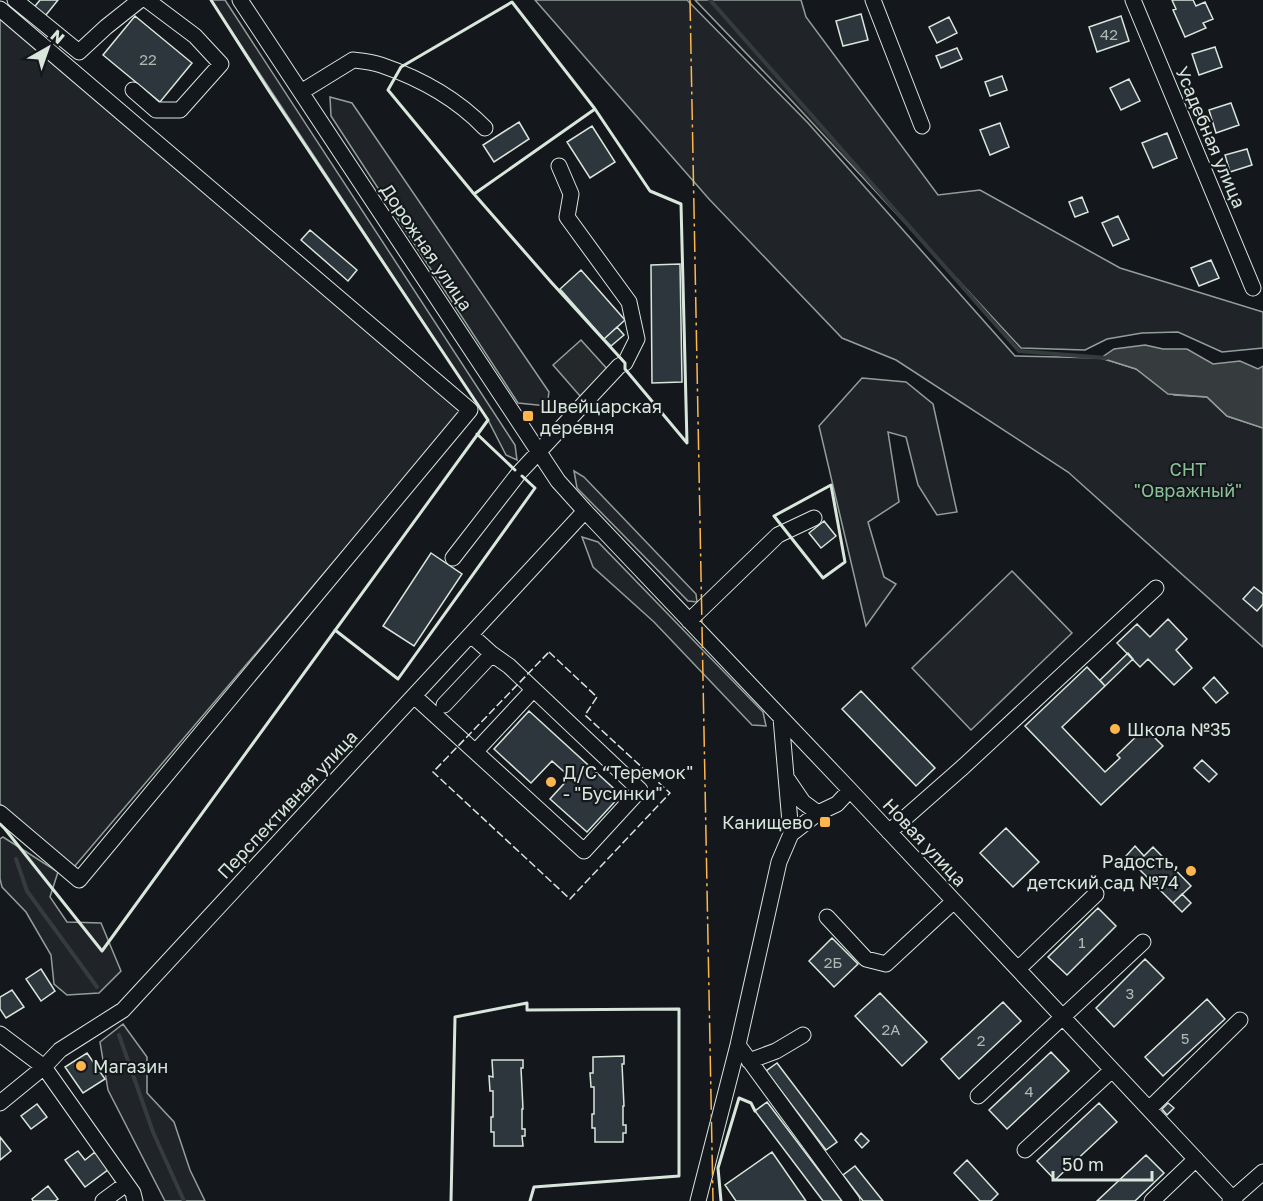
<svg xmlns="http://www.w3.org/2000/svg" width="1263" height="1201" font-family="'Golos Text',sans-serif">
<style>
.green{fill:#202428;stroke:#939e99;stroke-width:1.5}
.parking{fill:#24282b;stroke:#939e99;stroke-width:1.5}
.water{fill:#363b3e;stroke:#939e99;stroke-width:1.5}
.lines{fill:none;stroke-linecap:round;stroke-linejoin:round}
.stream{stroke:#363b3e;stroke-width:4}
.building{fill:#2c363c;stroke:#d8e6dc;stroke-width:1.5}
.minor-casing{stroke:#d8e6dc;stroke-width:17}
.minor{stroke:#14181c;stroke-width:15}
.fence{stroke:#d8e6dc;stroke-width:1.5;stroke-dasharray:8 3;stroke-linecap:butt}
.wall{stroke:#d8e6dc;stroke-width:3}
.power{stroke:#ffb74d;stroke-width:1.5;stroke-dasharray:21 4.5 3 4.5;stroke-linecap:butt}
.poi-dot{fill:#ffb74d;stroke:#14181c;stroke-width:2}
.labels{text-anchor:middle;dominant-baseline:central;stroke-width:4.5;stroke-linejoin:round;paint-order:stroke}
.number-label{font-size:15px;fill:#adbab4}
.street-label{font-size:18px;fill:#d8e6dc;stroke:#14181c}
.poi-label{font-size:18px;fill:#d8e6dc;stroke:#14181c;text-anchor:start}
.park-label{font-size:18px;fill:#8ac095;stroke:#14181c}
</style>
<rect width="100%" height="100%" fill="#14181c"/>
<path class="green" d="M211,0H225L515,445L517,460L506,455L488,420Z
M535,0H687L808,123L1015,356L1101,358L1136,369L1174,395L1207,397L1227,416L1263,428V647L1068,472L896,360L842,338L709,199Z
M695,0H801L806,17L938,195L980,190L1120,268L1263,312V348L1222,352L1178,332L1142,333L1107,339L1085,350L1021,348L791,100Z
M0,16L463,410L74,867L0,804Z
M330,97L352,103L549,392L547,406L518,403L331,116Z
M862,378L906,382L933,404L957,512L937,515L918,485L906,437L888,432L899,502L868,522L884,577L896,584L866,626L819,426Z
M574,471L584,477L696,594L697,602L688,601L577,488Z
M582,537L598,542L763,712L766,726L752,725L654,622L593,567Z
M1012,571L1072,633L971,730L912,668Z
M3,837L58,872L50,897L67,922L101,923L121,971L99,993L67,995L54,984L51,955L26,912L2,887L0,879V839Z
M123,1024L147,1057V1093L174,1122L190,1170L205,1201H165L108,1090L100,1042Z"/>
<path class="parking" d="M581,340L609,371L580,396L553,365Z"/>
<path class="water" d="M1145,345L1163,349H1187L1213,364L1240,361L1258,369L1263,366V428L1227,416L1207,397L1168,394L1136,369L1101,358L1114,349Z"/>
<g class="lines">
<path class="stream" d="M710,0L1019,351L1106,358
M16,859L27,891L97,987
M119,1035L153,1132L184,1201"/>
</g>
<path class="building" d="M40,0H58L42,20L31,11Z
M1172,0H1193L1196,6L1205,2L1213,19L1203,23L1206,28L1185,37L1173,10L1176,9Z
M861,14L868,40L843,46L836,21Z
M135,16L192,63L160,102L103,55Z
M1121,16L1129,41L1097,52L1089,27Z
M949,17L957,33L937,43L929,27Z
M1215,47L1222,67L1199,75L1192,54Z
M957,48L962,59L941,68L936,56Z
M1002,76L1007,90L990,96L985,82Z
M1129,79L1140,101L1121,110L1110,88Z
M1231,103L1239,125L1216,133L1209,110Z
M519,122L529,139L494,162L483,145Z
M1000,123L1009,147L990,155L980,130Z
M592,126L615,162L590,178L567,142Z
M1167,133L1177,158L1153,168L1142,143Z
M1247,149L1252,165L1230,172L1225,155Z
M1082,197L1088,212L1075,217L1069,202Z
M1118,216L1129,239L1113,246L1102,223Z
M310,230L357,270L348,281L301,240Z
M1211,260L1219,278L1199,286L1191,268Z
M680,264L682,382L652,383L651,265Z
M581,270L625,320L604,339L560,289Z
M617,327L624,335L611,346L604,339Z
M824,521L836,536L821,548L809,533Z
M431,553L462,574L414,646L383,626Z
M1254,587L1263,594V604L1257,611L1243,599Z
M1168,619L1187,639L1176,650L1192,668L1174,685L1148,659L1140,667L1117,643L1137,624L1150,637Z
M1128,653L1133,659L1105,686L1100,680Z
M1087,667L1105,686L1062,727L1105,772L1120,758L1117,755L1145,728L1163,746L1101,805L1025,726Z
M1214,677L1228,693L1216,703L1203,688Z
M861,691L935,768L916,786L842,709Z
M529,711L621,795L587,832L550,799L570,777L552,761L531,783L494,749Z
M1202,760L1217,774L1209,782L1194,768Z
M1006,828L1039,862L1013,887L980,853Z
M1135,846L1144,856L1135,865L1126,856Z
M1153,847L1191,886L1173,903L1135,865Z
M1182,894L1191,903L1182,912L1173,903Z
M1098,908L1116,926L1067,975L1048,957Z
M832,938L858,964L834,987L809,961Z
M1145,959L1164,978L1114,1027L1096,1008Z
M41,969L55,991L41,1001L26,979Z
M12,990L24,1007L6,1018L0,1009V997Z
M880,993L927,1042L902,1066L855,1016Z
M1207,999L1225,1019L1163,1076L1145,1057Z
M1003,1002L1021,1021L959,1079L941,1059Z
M1051,1052L1069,1071L1007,1129L989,1110Z
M87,1053L105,1079L83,1093L65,1067Z
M624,1056V1064H622L624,1106H623V1125H626V1133H623V1142H595V1128H592V1114H594V1087H591L590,1073H593V1057Z
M492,1060H523V1068H521L523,1109H522V1129H525V1136H522L523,1146H494V1132H491V1117H493V1091H490L489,1076L493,1077Z
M777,1063L837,1142L826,1150L766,1071Z
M767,1102L842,1201H823L755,1111Z
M1099,1103L1117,1122L1055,1180L1037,1161Z
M1168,1103L1174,1108L1167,1115L1162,1109Z
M37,1104L47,1117L31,1129L21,1116Z
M861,1133L869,1141L862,1148L855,1140Z
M0,1137L11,1151L0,1160Z
M78,1151L85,1160L95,1152L109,1169L85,1187L65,1160Z
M772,1152L806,1201H736L725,1185Z
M1146,1155L1164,1173L1135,1201H1097Z
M967,1160L998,1194L991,1201H980L954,1173Z
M855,1166L883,1201H863L843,1175Z
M48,1186L58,1199L55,1201H33L32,1199Z"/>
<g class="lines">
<g class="minor-casing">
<path id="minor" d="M15,0L79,52L106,27L140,0
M240,0L558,481L585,511L850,790L1235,1201
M873,0L922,126
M1133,0L1253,288
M0,9L470,410L79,880L0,813
M133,90L156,110H180L221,64L195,36L147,0
M301,92L353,60C362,61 372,62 381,65C419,78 457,99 485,128
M453,558L519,473L619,366L625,363L637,339L629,302L567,217L571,194L559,166
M689,621L778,535L814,518
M414,696L584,851L640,790L509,666L492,654L471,635
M444,705L492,654
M476,751L533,690
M788,780L803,802L818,813
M889,832L964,766L1156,588
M791,834L818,813L837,804L850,790
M827,917L866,959L886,964L954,901
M1018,969L1096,894
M0,1034L44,1067L133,1193L135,1201
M738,1045L852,1201
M749,1061L776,1051L803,1035
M978,1096L1143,942
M0,1103L44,1067L60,1050L123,1010L585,511
M1149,1109L1240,1020
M1025,1150L1112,1070
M103,1201L126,1184
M698,1201L738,1045L779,862L791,834L781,718
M1152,1201L1196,1159
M1230,1201L1263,1172"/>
</g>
<use href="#minor" class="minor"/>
<path class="fence" d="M549,652L597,697L585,715L670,793L570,899L433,772Z"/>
<path class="wall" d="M512,2L595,109L474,194L388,90L401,67Z
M595,109L650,191L681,204L687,443L625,369V363L551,282L474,194Z
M477,434L515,470
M831,485L845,562L823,578L774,516Z
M335,630L398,679L535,488L522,476
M0,824L5,829L102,951L488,420L269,91L211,0
M451,1201L455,1017L527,1003V1010L679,1009V1176L534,1187L530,1201
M721,1201L718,1168L739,1098L751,1103L755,1111"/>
<path class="power" d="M690,0L713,1201"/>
</g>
<g class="poi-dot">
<rect x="522" y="410" width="12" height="12" rx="3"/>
<circle cx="1115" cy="729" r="6"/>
<circle cx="551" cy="782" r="6"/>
<rect x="819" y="816" width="12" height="12" rx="3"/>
<circle cx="1191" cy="871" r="6"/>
<circle cx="81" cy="1066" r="6"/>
</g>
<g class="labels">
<g class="number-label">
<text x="1109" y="34">42</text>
<text x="148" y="59">22</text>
<text x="1082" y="942">1</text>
<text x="833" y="962">2Б</text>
<text x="1130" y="993">3</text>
<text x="891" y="1029">2А</text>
<text x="1185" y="1038">5</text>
<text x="981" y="1040">2</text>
<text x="1029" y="1091">4</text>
</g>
<g class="street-label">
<text transform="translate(1211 137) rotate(67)">Усадебная улица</text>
<text transform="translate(427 247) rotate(56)">Дорожная улица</text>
<text transform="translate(287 804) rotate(-47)">Перспективная улица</text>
<text transform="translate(925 842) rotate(47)">Новая улица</text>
</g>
<g class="poi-label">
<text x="540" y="406">Швейцарская<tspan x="540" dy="21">деревня</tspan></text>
<text x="1127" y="729">Школа №35</text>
<text x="563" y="772">Д/С “Теремок"<tspan x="563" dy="21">- "Бусинки"</tspan></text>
<text x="813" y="822" text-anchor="end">Канищево</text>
<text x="1179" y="861" text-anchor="end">Радость,<tspan x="1179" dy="21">детский сад №74</tspan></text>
<text x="93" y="1066">Магазин</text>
</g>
<g class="park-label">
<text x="1188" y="469">СНТ<tspan x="1188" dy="21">"Овражный"</tspan></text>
</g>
</g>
<g transform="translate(48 48) rotate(40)" stroke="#14181c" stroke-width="4.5" paint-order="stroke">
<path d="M0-4.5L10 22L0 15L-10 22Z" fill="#d8e6dc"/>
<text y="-9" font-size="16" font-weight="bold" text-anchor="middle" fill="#d8e6dc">N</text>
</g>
<path d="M1053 1171v9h99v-9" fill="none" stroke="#d8e6dc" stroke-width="3"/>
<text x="1062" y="1171" font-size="18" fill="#d8e6dc" stroke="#14181c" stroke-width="4.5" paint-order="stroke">50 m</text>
</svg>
